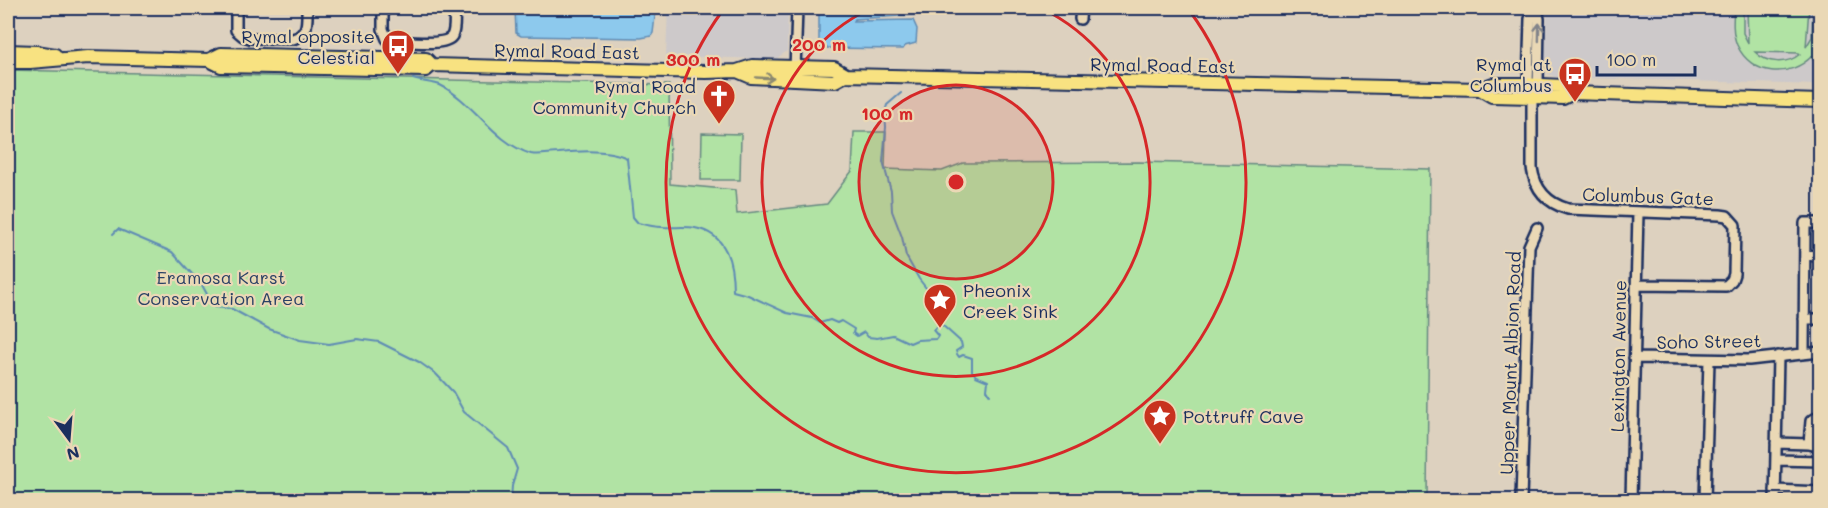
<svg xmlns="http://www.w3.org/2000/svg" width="1828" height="508" font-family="Mali,sans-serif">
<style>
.built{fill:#cdc9ca}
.green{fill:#b1e3a4;stroke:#668981;stroke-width:1.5;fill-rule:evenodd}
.water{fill:#8dc9ed;stroke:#5f8bb4;stroke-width:1.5}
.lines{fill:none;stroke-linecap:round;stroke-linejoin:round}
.stream{stroke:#5f8bb4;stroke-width:2}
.minor-casing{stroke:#1b2f5e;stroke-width:14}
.major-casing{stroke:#1b2f5e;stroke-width:16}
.minor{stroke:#ead8b5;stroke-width:9}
.major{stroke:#f8e281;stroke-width:12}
.oneway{stroke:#82848a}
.oneway2{stroke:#8a8870}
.ring{fill:none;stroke:#d62828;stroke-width:3}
.labels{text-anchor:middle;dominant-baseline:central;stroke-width:4.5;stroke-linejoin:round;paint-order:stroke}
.poi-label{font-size:18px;fill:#1b2f5e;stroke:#ead8b5;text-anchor:end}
.street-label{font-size:18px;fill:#1b2f5e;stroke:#ead8b5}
.park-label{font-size:18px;fill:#2a4165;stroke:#ead8b5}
.centre{fill:#d62828;stroke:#ead8b5;stroke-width:3}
.ring-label{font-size:18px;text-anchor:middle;font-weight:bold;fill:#d62828;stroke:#ead8b5;stroke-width:4.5;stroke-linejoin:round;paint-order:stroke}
</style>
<rect width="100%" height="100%" fill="#ddd1bf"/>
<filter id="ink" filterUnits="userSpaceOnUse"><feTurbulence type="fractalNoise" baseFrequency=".0167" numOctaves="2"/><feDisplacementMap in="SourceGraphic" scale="12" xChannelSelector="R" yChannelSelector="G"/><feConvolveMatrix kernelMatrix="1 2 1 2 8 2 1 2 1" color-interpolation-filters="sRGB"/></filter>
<g filter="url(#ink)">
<path class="built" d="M668,8H788L787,51L777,58L767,59L666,56Z
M1547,8H1820V85L1555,77L1549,74L1545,69Z"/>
<path class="green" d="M1734,8H1743V33L1748,43L1747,8H1809L1806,47L1812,37L1813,8H1820V59H1813L1812,56C1790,79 1751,76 1737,45C1732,33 1733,20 1734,8ZM1755,52L1799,53L1800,54C1787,65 1767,64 1755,52Z
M8,70L669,85L670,184L735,190L737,214L827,204L852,171L854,132H886L885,169L942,171L963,163L1139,162L1430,169L1427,500H8Z
M702,133L741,134L740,180H701Z"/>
<path class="water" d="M515,8H656L653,33L651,36L641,38L521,36L516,33Z
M819,8H918L916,14L914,15L855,19L854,21L913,20L917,29L916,43L905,46L903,49L825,48L820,45L819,40Z"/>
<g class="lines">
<path class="stream" d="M413,79C422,82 432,82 440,85C474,102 493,142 531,154C539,156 550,153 559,153C577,151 610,149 627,158L633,217L638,223C646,225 654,227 662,227C673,228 685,226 695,228C727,234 733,263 733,291L748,295L787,313L812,318L820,323L830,320L837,323L841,321L854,329L853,333L857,336L864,332L868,337L877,338L893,335L910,343L917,340L936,339L938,336L933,330L941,324
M901,93L887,105L885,112L886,127L883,162L891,191L892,211L902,237L906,256L919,279L926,288L934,292L936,301L934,306L941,324L961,342L962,347L956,351L957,354L959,357L963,355L972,358V371L976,376L988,381L987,390L990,395
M113,234L118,229L172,252L202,285L214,307L232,309L269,329L300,340L329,344L357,339L379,342L419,362L436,374L453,392L464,412L508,448L517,469L512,486L511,500"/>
<g class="minor-casing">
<path id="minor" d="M236,8V30L243,36L250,38L293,39C309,34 307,21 307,8
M383,8V29L387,39L392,41C404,41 445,47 452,36C456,28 454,16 454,8
M1534,8L1530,19L1528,85L1532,97V168C1535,190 1547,203 1568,209L1720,215L1727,216L1735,225L1734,274L1732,280L1726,286L1636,285
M1080,19L1081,8
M795,71L797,8
M1536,90L1538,85L1539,19L1537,8
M1805,255L1820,256
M1804,319H1820
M1804,353L1805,223H1820
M1634,358L1749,360L1820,352
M1820,416L1811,421L1809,444L1820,446
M1776,443L1809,444
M1776,460L1820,461
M1775,490L1820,492
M1521,500L1529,246L1537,228
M1631,500L1638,213
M1705,500L1709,360
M1775,500L1778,356"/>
</g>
<g class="major-casing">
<path id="major" d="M8,51L36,52L55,55
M209,60L221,66L426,70L432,65L706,72L737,71L752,66L834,68L846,75L1480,89L1493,84H1521L1563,86L1573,93
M8,62H30L88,57L209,60L221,54L426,59L432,65
M737,71L751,77L795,79L835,81L846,75
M1480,89L1492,96L1532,97L1563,98L1573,93L1820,101"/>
</g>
<use href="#minor" class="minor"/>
<use href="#major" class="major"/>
</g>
<defs><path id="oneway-shaft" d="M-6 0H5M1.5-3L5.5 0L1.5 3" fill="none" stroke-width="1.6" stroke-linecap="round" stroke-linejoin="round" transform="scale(1.5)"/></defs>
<use class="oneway" href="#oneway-shaft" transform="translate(1539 32) rotate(-89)"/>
<use class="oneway2" href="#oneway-shaft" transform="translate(765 78) rotate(3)"/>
</g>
<circle cx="956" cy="182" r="97" fill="#d62828" fill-opacity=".12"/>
<g class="ring">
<circle cx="956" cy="182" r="97"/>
<path d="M1041 8A194 194 0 1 1 871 8"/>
<path d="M1189 10A290 290 0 1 1 723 10"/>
</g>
<defs>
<g id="bus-pin" transform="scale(1.725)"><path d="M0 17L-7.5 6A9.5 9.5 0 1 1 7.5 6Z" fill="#c8321e" stroke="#ead8b5"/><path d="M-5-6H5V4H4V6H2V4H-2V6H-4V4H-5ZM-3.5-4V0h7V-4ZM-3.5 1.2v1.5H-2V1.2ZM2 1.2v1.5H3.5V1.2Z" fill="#fff"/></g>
<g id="church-pin" transform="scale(1.725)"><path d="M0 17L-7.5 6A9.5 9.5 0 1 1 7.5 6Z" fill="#c8321e" stroke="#ead8b5"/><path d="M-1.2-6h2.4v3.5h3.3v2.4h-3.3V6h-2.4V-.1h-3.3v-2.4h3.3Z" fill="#fff"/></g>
<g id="sight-pin" transform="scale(1.725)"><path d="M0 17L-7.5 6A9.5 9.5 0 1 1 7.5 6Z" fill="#c8321e" stroke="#ead8b5"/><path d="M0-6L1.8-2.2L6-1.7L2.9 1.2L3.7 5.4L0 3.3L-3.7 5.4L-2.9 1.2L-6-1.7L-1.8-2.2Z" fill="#fff"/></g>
</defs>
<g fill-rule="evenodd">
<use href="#bus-pin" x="398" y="46"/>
<use href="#bus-pin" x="1575" y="74"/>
<use href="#church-pin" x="719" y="96"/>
<use href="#sight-pin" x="940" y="300"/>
<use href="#sight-pin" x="1160" y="416"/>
</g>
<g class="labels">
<g class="poi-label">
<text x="375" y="36">Rymal opposite<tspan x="375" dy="21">Celestial</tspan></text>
<text x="1552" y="64">Rymal at<tspan x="1552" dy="21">Columbus</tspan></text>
<text x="696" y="86">Rymal Road<tspan x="696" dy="21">Community Church</tspan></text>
<text x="963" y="290" text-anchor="start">Pheonix<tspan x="963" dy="21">Creek Sink</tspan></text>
<text x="1183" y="416" text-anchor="start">Pottruff Cave</text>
</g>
<g class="street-label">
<text transform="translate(567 51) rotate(1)">Rymal Road East</text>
<text transform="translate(1163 65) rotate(1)">Rymal Road East</text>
<text transform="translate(1648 196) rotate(2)">Columbus Gate</text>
<text transform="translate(1709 341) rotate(-1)">Soho Street</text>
<text transform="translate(1618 356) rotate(-89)">Lexington Avenue</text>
<text transform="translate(1510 363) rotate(-88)">Upper Mount Albion Road</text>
</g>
<g class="park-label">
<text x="221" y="277">Eramosa Karst<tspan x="221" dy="21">Conservation Area</tspan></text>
</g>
</g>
<circle cx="956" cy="182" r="9" class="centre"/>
<g class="ring-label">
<text x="819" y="51">200 m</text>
<text x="693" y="66">300 m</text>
<text x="887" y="120">100 m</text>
</g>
<rect width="1828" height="508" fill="none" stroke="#ead8b5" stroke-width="30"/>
<rect x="15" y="15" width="1798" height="478" fill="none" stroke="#1b2f5e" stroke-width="2" filter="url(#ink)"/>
<g transform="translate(69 439) rotate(164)" stroke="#ead8b5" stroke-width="4.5" paint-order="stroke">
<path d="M0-4.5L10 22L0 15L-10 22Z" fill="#1b2f5e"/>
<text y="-9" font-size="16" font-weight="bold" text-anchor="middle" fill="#1b2f5e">N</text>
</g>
<path d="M1597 66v9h98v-9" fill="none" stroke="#1b2f5e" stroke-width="3"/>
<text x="1606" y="66" font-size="18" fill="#1b2f5e" stroke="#ead8b5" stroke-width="4.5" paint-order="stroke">100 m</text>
</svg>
